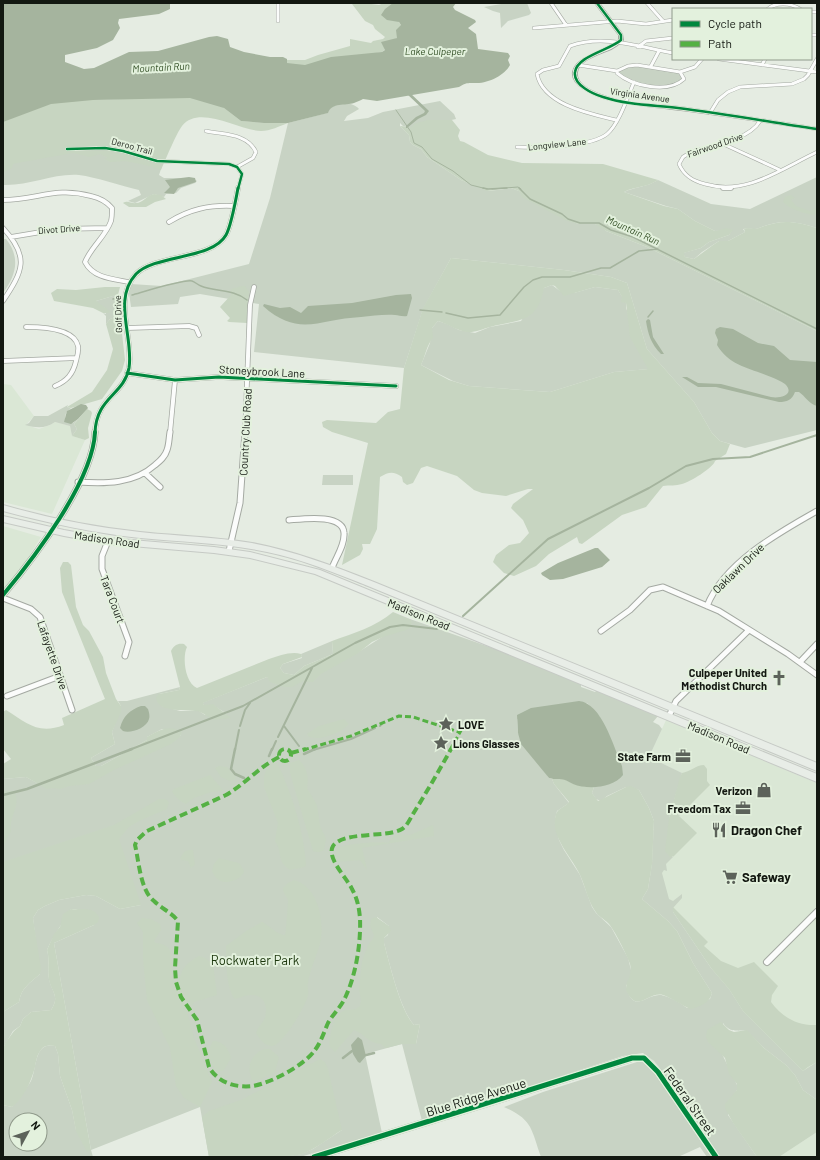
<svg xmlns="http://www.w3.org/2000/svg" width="820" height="1160" font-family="Barlow,sans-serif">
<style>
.built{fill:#dae7d5}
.green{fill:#c8d3c4;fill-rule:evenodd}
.forest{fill:#c7d5c1;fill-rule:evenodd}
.water{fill:#a5b49e}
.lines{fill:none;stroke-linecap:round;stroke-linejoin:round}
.stream-far3{stroke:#a5b49e;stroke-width:1}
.stream-far2{stroke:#a5b49e;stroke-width:1.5}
.stream-far1{stroke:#a5b49e;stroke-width:2}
.stream{stroke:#a5b49e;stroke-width:2.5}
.canal{fill:#a5b49e;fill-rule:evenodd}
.minor-far3-casing{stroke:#a4a9a2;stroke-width:4}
.minor-far2-casing{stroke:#a4a9a2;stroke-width:5.5}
.minor-far1-casing{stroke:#a4a9a2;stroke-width:7}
.minor-casing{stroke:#a4a9a2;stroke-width:8}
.tertiary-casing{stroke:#a4a9a2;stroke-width:2}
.primary-casing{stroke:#c6cac5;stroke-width:2}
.minor-far3{stroke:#fbfcfb;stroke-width:3}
.minor-far2{stroke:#fbfcfb;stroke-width:4}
.minor-far1{stroke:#fbfcfb;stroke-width:5}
.minor{stroke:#fbfcfb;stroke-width:6}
.tertiary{fill:#fbfcfb;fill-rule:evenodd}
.primary{fill:#e8ede7;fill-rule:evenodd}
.quiet-far1{stroke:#55b144;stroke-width:3;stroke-dasharray:6 3;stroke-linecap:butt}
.quiet{stroke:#55b144;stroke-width:4;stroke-dasharray:8 4;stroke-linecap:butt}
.cycleway-far3-casing{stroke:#e3f1dd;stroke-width:4}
.cycleway-far2-casing{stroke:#e3f1dd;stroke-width:5}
.cycleway-far1-casing{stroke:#e3f1dd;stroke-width:6}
.cycleway-casing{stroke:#e3f1dd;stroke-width:8}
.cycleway-far3{stroke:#00873e;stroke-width:2.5}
.cycleway-far2{stroke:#00873e;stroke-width:3}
.cycleway-far1{stroke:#00873e;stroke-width:4}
.cycleway{stroke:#00873e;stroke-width:5}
.labels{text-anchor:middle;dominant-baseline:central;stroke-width:4;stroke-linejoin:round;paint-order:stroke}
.far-street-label{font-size:9px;fill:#131811;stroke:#e3f1dd}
.far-water-label{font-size:10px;font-style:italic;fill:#304d23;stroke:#e3f1dd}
.street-label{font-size:11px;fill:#131811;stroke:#e3f1dd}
.poi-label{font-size:11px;font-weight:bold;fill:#131811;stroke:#e3f1dd;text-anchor:end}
.near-poi-label{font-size:13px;font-weight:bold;fill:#131811;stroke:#e3f1dd;text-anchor:start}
.near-park-label{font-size:13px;fill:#1b360c;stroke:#e3f1dd}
.near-street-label{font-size:13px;fill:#131811;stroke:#e3f1dd}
</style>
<rect width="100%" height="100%" fill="#e5ece2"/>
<path class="built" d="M3,384L11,385L34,416L26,425L39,429L50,425L55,422L70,426L72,436L85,440L52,514L3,502Z
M3,526L41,537L18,574L3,589Z
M667,718L729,743L741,751L817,783V1088L745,1020L633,847L708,786L649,757Z
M817,1132V1157H779Z"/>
<path class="green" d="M507,3H527L531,13L529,15L508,21L501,28L500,13L493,11L484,7Z
M637,65L680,72L684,78L682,82C662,90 639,84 619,76L617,71L624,67Z
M440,101L454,114L456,119L414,128L403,126L400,123V126L409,135L410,142L413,145L421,149L427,157L461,180L489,191L511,188L519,191L529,200L578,224H595L600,226L606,231L647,247L817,331V430L745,448L720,441L712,433L694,402L647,349L627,283L611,277L564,270L451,258L423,309L404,368L254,352L259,304L200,294L180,297L178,304L131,307L129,293L131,284L162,286L249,264L270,198L288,123L327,113C332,102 351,100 359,109L347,116L344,121L368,118L383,112Z
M82,150L163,163L159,175L164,178H193L197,181L195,183L181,188L176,193L166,194L164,197L154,194L135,203L128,201L141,195L139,190C121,186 96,177 79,175C54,173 29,186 3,185V159Z
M817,177V228C795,221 780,219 759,228C755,230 748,228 743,229L745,232L728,241H719L702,252L694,259L685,257L683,253L701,248L709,242L729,235L732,230L715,231L695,221L678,209L666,206L624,192C635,187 647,187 658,180L711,204L750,209Z
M3,239H6C21,258 16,275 3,293Z
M552,285L560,291L574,293L595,287L618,290L626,303V308L649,369L614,372L550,392L469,386L453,381L421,365L430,343L432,328L438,321L447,324L459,330L475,333L490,327L521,321L544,288Z
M118,295L120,316L110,319L106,324V316L103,313L106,314L105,308L97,304L96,301L113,296Z
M68,405L67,407L71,408L66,413L65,418L73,423L78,419L74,424L77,429L72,436L70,426L55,422C45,429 37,428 25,425L29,423L34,416H48Z
M323,475H353V485H322Z
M410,619L521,658L581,684V687L595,692L597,690L658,716L653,722L659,725L662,729L649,757L682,773L669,818L672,857L674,856L666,864L667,871L664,870L662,873L669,899L673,901L682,894V898L673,908V912L711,968L729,989L743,1011L803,1071L817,1062V1100L803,1090L795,1075L786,1065L764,1048L747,1031C736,1030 730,1033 723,1023L722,1054L738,1087L728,1115L757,1157H720L659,1067L654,1061L643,1053L623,1056L422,1121L402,1044L365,1054L382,1133L300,1157H281L301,1154L313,1149L342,1130L209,1157L200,1107L91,1150L93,1157H3V1105L12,1107C18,1098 26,1090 31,1081C37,1068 34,1041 55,1046L58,1054L60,1076L72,1110L76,1130L91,1150L54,943L94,925L77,909H71C63,923 53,935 47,950C50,960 47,970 49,979C52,993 60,996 51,1010L31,1012L23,1019L20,1026L13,1031L3,1048V1012L19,1002C21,988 30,983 40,974L33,918L38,910L45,906L59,900L86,895L96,896L120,909L141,905L3,872V798L9,791H3V779L26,777L37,783L95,774L181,735L162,729L147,737V740L101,766H96L91,758L115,744L112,732L121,706L118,701H127L180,687L179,690L159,694L162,706L180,711H199L205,715L227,714L213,705H204L202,703L267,677L276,684L357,653ZM587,703L600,717V786L594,787L592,793L596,799L601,801L607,796L626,787L639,790L649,808L654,821L652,864L648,889L642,899L668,921L677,931L693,963L712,993L710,999L687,1008C683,1004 665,994 659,995C644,996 633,1014 626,986L631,977V970L628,958L611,927L596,913L592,907L580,875L564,850L559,840L555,819L557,811L569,803L554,784L552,779L549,778L518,733L517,719ZM377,917L389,926L388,935L384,938V943C390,965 400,1009 414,1025L420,1024L416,1044L402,1043ZM16,1120H40V1144H16Z
M332,641L333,654L304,666L294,675L284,673L280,668L283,664L302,658L301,654Z
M640,1061L649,1065L713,1157H707L700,1147L678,1157H541C531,1129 533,1120 504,1107L543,1092Z"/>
<path class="forest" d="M364,3L379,5L384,3H393L392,5L398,21L401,25L397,38C391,41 388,48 382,52L305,66L287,64L285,60H305L318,55L350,46V39L371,43L373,41L383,39L385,37L375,29L373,25L365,21L352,4Z
M190,97L219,104L241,121L264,123H288C280,126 270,131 261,131C239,131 200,104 182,126C176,134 166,159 161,170L145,165L125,161L110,162L104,159L108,158L100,154L90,157L73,153L17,163L13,164L12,168L3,172V121L51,101Z
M427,120H452L460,130L458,136L460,141L464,142L488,155L522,163L603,164L658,180C646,188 635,186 624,192L664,206L678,209L695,221L715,231L727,228L733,230L729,235L709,242L701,248L684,253L685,257L694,259L713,245L719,241H728L745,232L744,229C749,227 755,230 759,228C781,219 795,221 817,228V331L647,247L606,231L595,224H578L565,220L522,197L519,191L511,188L487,191L461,180L427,157L421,149L413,145L410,142L409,135L400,126L412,127L414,124Z
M154,194L161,195L166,199L155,202L146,207H129L123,203C129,200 130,204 136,203C143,203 147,195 154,194Z
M791,195L795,198L791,200L796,206L810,211L817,208V213L814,215C802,213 792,210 783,202L785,197Z
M451,258L564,270L611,277L627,283L647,349L694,402L712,433L720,441L730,444L726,454L715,461C713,468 690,482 682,484C676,486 669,485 663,486L646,507L622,515L582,544L579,543L577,537L549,554L536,566L514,576L504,573L493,562L496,555L509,545L520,543L529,533L523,520L511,508L513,504L533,489H528L506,496L482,493L474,490L457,476L427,466L421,468L413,483L407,485L403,482L402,477C393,471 389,472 380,477L377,529L370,544H362L363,549L360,555L342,565L368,443L332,432L323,427L322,422L327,420L376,423L388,412L400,409L404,368L423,308ZM552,285L555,286L564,296L595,287L618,290L622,297L621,302L626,303L630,337L648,369L614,372L550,392L469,386L449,380L421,365C425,357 427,344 433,338L432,328L438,321C448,324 456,330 466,332C475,333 482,329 490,327C519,319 537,324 544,288Z
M242,286H245L249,292L247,323L229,322L227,321L230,318L220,307L231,295V289Z
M105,287H120L118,295L113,296L96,301L110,311L109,313H103L93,308L54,301L51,293L57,289L76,290Z
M118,316H120L125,360L122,371L102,399L71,408L67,407L92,392L107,370L113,349L106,324L110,319Z
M87,409L91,411L92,413L88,428L89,438L85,440L72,436L77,429L74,424Z
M63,562H68L71,565L76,607L83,625L89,631L103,657L106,673L116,699L121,706V712L112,732L115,744L91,758L96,766H101L147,740V737C159,730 169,724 182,732L179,738L171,744L114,770L89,784L69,786L60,789L53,788L47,789L26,777L3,779V764L11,759L3,749V712L6,710C27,723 38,735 64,725L62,718L105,699L62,592L60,568Z
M393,612L410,619L412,623L409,629L383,637L372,642L357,654L321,674L313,682L303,681L292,687H284L270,682L267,677L203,703L204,705L213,704L231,718L214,720C209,718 205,714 200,712C190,708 157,715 156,697L159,694L179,690L180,687L171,651C174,645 178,643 184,644L187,647C182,657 185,683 197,688L269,659C279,656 291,651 301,654L302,657L283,664L280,668L284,673L294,675L304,666L333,654L332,641C354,633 375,627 393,612Z
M344,719L349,724C342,733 318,742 308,736L307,734L319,726Z
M299,760C307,768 309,777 307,788L317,805L320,826L326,839L324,850C320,852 317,853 313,851L290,773V763Z
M274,762L278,764C292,795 304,831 306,866C301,869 295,868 290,870C276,861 283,852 275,841L278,823L264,787V777L268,765Z
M704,765L707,769V781L710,785L679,816L697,833L674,856L670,857L665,851L669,818L680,777L682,773C690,772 696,765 704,765Z
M219,766L227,767L236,777V779L230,781L221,777L215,768Z
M210,775L223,790L221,791L211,792L194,798L186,804C182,803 173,795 172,791L174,789Z
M552,779H564L571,783L586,787H594L592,793L598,801L626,787L631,786L639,790L649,808L654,821L652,864L648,889L642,899L668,921L677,931L693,963L712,993C710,1003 699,1007 690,1009C681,1005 672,998 663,995C648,991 637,1015 626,990C626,979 633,976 630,964C627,955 614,929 608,923C604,919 598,916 595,911C588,901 585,886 580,875C572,857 549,836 556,814C558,808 565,807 569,802L554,784Z
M3,791H14C22,805 8,818 11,831L3,846Z
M159,799H165L169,802L167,809L139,821L129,827L119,839L141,905L120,909L96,896L86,895L59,900L45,906L38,910L33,918L41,969L40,974C30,983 21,988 19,1002L3,1012V862L114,825Z
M433,825L434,836L362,848L367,870L360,860L338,862L335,857L336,849C343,844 380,841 388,843L394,836L397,834L410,835Z
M189,850H193L195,865L191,868L188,861L181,860L180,858L185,851Z
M219,858L239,863L244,871C242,879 229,884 221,881C217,880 214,875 212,871L214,864Z
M294,880C317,886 324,918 321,939C318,954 310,968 308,983C307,987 309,991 308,995C306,1006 282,1046 272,1046C264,1046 260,1039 256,1033C258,1027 261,1025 264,1020C269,1008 265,994 250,995C245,995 240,998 235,999C226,989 226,960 226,946L246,931L262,922C270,926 277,935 285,935C286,933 288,903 288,900C286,895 283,893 283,888L288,883Z
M673,907L708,942L704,946L721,961L738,968L754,962L778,986L772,995L771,1002C782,1017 797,1026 817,1025V1062L808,1067L803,1071L743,1011L729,989L711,968L673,912Z
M71,909C81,910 95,906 99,918L98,922L94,925L54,943L91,1150L87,1152L76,1131L72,1110L60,1076L58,1054L55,1046C50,1045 44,1045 41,1050C37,1054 36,1062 35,1067C31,1082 24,1098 12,1107L3,1105V1048L6,1042L14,1031L20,1026L23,1019L31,1012L51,1010C60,996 52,993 49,980C47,970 50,960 47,950L54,934L60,927L63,914Z
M376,917L389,926L391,931L384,938V943C390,965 400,1010 414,1025L420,1024L416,1044H402L386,1048L381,1044C368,1043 365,1034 354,1030L335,1052L329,1046C330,1036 333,1016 343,1011C348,1008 354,1012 360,1006L361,1000L359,989L362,961L368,945L373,939L374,935L370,926L371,919Z
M142,918L151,919L160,924L161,930L154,941L156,943C180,945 168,967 174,982L179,981C182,967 187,963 199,956L205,958L213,964L217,995L194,1002L187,1011L194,1038L212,1082L200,1107L184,1098L176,1086L170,1048L147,1000L143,959V932L137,923Z
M721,1022L729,1030L734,1032L747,1030L764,1048L786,1065L795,1075L803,1090L817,1100V1132L779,1157H757L733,1123L725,1108V1104L737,1090V1084L729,1074L725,1058L708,1042L706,1037L707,1030Z
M213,1041C223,1041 229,1049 231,1058L224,1070L216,1073L207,1053Z
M264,1049H270L279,1057L275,1072L256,1081L252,1080C246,1067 251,1054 264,1049Z
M320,1059L325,1062L328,1069L342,1130C329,1138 316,1149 302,1154C279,1160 234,1157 209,1157L202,1117L209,1111L241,1100Z"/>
<path class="water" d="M3,3L170,4V9L159,14L119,19L118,23L120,28L113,40L97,48L65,55V62L84,69L94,68L129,52L158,51L209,37L217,36L228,39L230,47L244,52L270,57H283L287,59V63L305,65L331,57L382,52L385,50L381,42L397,38L396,30L401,25L399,22L387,20L381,15L385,9L393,3H456L453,7L455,10L475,20L476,22L468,28L476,34L478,49L508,53L510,56L508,60L510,65C505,75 489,83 477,83C469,83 466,82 459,87L377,101L363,99C361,100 357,102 354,103C345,106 332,102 328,113L288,123H264L241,121L224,108L190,98L93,100L51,104L3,122Z
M189,177L195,178L196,182L178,188L174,194L164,193L170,187L165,180Z
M411,294L412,298L407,316C402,317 399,315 395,315C384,314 372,316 361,317C319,319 299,338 263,306L264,304L280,308L290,307L301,313L308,306L352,303L396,295Z
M648,319L650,320L653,337L664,354H661C651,344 648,334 646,321Z
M720,327L733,329L758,343L774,346L790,360L817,362V406C809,404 805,396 799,392H795C792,400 787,402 779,402L716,387H698L682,377H687L698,383L721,384L771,397C779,399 796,395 785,384C781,381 776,379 771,377C751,368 730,367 717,345L718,340L715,333L716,329Z
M81,404L86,405L88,408L78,419L71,424L64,422L67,411Z
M595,548H598L610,560L602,567L563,579L550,580L542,575L541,573L558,563Z
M579,701C602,703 614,748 622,766L623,775C613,788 588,790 573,784C570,783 568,781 565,780C560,778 555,780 549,778L521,744L518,733L517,715L531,708Z
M141,706H145L148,709C149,712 150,716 149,719C147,728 130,734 123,731L120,728C123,716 130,710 141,706Z
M358,1037L362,1040L366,1056L360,1063L358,1062L353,1054L351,1045Z"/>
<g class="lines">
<path class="stream-far3" d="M396,110L411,132L414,143L422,147L432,159L453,171L471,185L487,189
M492,189L518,187L521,189"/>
<path class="stream-far2" d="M483,188L488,189L507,188
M519,188L530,199L562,214L568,219L580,223H599L611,230L633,237L817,329
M132,295C143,292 184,279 192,281C195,282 198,285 201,286C216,292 234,289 247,300
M113,299L117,298
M420,310L442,312
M446,313L468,318L500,315L524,287L533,280L542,277H570L601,268H610L639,251L658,249
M648,317L653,311"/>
<path class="stream-far1" d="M463,616L548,539L649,488L686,466L713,459L750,457L817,435
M240,726L245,710L250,703
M284,726L299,746
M380,726L382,724
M278,737L312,668
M129,750L243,706L355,643L390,627L403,625L437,629
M235,750L239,730
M272,750L276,741
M313,750L351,739L375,728"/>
<path class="stream" d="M235,749L231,769L235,774L244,778
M304,754L315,749
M269,756L272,749
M3,795L27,789L132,749
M366,1055L374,1053
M343,1058L352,1051"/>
<path class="canal" d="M404,92H409L429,111L426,115L418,119L407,128H406V126L416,117L424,113L425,111L407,94H404Z"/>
<g class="minor-far3-casing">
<path id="minor-far3" d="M278,3V21
M551,3L566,25
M647,3L663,21
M768,9C776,2 791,3 800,9
M811,12H817
M534,28L617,21L646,24L673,20
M811,35H817
M638,47L646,41L673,38
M719,59L817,72
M578,65L617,71
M637,65L680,72L684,79C668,94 632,86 617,73V71L628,66Z
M762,65L765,59
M651,66L659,51
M680,72L695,67L702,59
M710,113L718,100L728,92L740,87L792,84L804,79L808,75L817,59
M616,120C591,114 543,105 537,74L543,70L559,66L570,46C604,34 639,47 673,53
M760,121C749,140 711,146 691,152L683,157L679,164C684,176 693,181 705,184C746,196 781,169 817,152
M206,131C224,135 247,133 256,152L253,158L237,167
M721,143L780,170
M517,147C538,148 591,147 607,134C619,124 628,96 634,82
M67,149L105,148L123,151L157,161L229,164L237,167L242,174L238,189"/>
</g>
<g class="minor-far2-casing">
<path id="minor-far2" d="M723,188H731
M3,200C37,200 56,186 91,196C100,198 106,201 112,208C112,212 112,217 111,221C106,236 91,247 85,262C93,278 113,279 129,282
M169,222C190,209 209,205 233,206
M3,228C30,257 23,271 3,301
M11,237L59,229L107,228
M26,327C40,327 74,328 78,346C79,351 77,357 76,361C73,374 67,381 55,386
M127,328L189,326L196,328L199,335
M3,361L76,358
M127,373L175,380L219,377L396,386
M95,433C96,397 124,395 129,368C134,337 112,300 136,274C156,254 212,260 226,235C231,226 236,199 238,188
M170,433L175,380
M245,433L250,305L254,287"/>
</g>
<g class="minor-far1-casing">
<path id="minor-far1" d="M145,473L160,487
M78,482C105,484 134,484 155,465C160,461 165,457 167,450C169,445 169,438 170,432
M289,520C302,519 343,513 344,533C345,545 336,557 332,568
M108,541L102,556V569L129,642L125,656
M229,551L240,503L245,432
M3,595C34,558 93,481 95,432
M3,598L31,609L40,617L72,710
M707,606C724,563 778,533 817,511
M601,631L630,610L650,590L663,587L719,611L788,654L817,675
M800,662L817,644
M7,696L60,676
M669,716L676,701L749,630"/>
</g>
<g class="minor-casing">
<path id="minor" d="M767,962L817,912
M314,1157L632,1058H644L658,1072L716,1157"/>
</g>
<g class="tertiary-casing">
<path id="tertiary" d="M595,3H599L622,34L623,40C619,44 615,47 611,49C600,54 579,59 577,72C575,85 595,93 604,96C628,105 654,104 679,107C725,113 771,121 817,128V130C772,123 727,116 681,110C655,106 629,106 603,98C593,95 571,85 573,72C576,56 608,50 619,40V35Z"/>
</g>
<g class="primary-casing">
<path id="primary" d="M3,505C48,518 94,527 140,532C178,536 215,537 252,543C294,551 334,566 374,582L817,763V771L368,586C335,573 302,559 267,552C225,543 183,542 140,538C94,533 48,523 3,511Z
M3,516L64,530L108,538L214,547L250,552L320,570L817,774V782L315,574L250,558L214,553L108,544L64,536L3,522Z"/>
</g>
<use href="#minor-far3" class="minor-far3"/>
<use href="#minor-far2" class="minor-far2"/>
<use href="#minor-far1" class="minor-far1"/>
<use href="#minor" class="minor"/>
<use href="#tertiary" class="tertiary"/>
<use href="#primary" class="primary"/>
<path class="quiet-far1" d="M303,750L351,736L399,716L413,717L459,732
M450,750L463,727"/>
<path class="quiet" d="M279 755a6 6 0 1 1 12 0a6 6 0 1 1-12 0Z
M291,753L306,749
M279,757C259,767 245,784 226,795L147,831L137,840L135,845C139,861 140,890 154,901C162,909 171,912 178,921L175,968L176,982L181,997L197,1020L209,1067C218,1083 236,1088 253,1086C271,1083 305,1065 315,1050C321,1042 324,1032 328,1023C333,1014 341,1007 345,998C356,975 361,943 360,918C359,907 357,898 352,889C347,878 326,858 333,846C343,831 387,838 402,829C407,826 410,819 413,814C426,793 439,771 451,749"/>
<g class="cycleway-far3-casing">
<path id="cycleway-far3" d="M597,3L621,35V40C610,50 577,56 575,72C573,85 593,94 603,97C627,105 653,105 678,108C725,114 771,122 817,129
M67,149L105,148L123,151L157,161L229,164L237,167L242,174L238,189"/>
</g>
<g class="cycleway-far2-casing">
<path id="cycleway-far2" d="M127,373L175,380L219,377L396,386
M95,433C96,397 124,395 129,368C134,337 112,300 136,274C156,254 212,260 226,235C231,226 236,199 238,188"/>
</g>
<g class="cycleway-far1-casing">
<path id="cycleway-far1" d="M3,595C34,558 93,481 95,432"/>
</g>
<g class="cycleway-casing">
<path id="cycleway" d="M314,1157L632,1058H644L658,1072L716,1157"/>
</g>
<use href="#cycleway-far3" class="cycleway-far3"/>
<use href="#cycleway-far2" class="cycleway-far2"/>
<use href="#cycleway-far1" class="cycleway-far1"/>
<use href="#cycleway" class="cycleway"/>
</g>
<defs>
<g id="church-bare" transform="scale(1.2)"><path d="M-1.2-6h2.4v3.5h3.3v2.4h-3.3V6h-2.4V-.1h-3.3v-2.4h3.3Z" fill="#5c625a" stroke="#e3f1dd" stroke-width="2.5" paint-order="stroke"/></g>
<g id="sight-bare" transform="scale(1.2)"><path d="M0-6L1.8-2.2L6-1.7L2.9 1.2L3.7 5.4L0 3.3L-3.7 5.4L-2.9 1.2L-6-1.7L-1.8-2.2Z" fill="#5c625a" stroke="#e3f1dd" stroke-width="2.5" paint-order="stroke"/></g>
<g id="office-bare" transform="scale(1.2)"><path d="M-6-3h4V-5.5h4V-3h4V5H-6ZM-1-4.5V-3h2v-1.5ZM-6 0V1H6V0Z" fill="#5c625a" stroke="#e3f1dd" stroke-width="2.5" paint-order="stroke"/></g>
<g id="shop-bare" transform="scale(1.2)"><path d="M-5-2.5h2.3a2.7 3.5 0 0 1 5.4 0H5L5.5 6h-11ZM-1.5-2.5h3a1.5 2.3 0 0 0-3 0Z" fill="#5c625a" stroke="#e3f1dd" stroke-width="2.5" paint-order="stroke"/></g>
<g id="restaurant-bare" transform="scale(1.2)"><path d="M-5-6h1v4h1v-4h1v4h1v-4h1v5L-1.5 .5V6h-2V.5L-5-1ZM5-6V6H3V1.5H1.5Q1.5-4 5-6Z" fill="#5c625a" stroke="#e3f1dd" stroke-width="2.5" paint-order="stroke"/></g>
<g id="supermarket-bare" transform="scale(1.2)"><path d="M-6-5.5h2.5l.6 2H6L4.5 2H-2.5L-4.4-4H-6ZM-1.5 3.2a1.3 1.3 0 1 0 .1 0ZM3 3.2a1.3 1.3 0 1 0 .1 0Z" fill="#5c625a" stroke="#e3f1dd" stroke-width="2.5" paint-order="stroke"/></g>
</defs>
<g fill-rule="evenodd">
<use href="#church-bare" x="779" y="678"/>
<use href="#sight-bare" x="446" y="724"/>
<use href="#sight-bare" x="441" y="743"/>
<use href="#office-bare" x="683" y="756"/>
<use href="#shop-bare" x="764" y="790"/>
<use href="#office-bare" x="743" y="808"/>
<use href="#restaurant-bare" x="719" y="830"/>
<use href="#supermarket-bare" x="730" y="877"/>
</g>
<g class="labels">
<g class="far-street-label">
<text transform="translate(640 95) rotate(8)">Virginia Avenue</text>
<text transform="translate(557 144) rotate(-6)">Longview Lane</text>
<text transform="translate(715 145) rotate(-19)">Fairwood Drive</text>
<text transform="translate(132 146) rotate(15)">Deroo Trail</text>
<text transform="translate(59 229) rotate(-4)">Divot Drive</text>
<text transform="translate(118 314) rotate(-92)">Golf Drive</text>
</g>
<g class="far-water-label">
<text x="435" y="51">Lake Culpeper</text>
<text transform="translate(161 67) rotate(-3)">Mountain Run</text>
<text transform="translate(633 230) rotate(24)">Mountain Run</text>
</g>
<g class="street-label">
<text transform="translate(262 371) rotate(3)">Stoneybrook Lane</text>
<text transform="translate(245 432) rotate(-87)">Country Club Road</text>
<text transform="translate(107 539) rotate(8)">Madison Road</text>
<text transform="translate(738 568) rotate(-44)">Oaklawn Drive</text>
<text transform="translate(113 599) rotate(69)">Tara Court</text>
<text transform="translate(419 614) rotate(22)">Madison Road</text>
<text transform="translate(53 655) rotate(71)">Lafayette Drive</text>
<text transform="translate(719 737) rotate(23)">Madison Road</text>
</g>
<g class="poi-label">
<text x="767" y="672">Culpeper United<tspan x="767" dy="13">Methodist Church</tspan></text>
<text x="458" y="724" text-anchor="start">LOVE</text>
<text x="453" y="743" text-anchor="start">Lions Glasses</text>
<text x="671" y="756">State Farm</text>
<text x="752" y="790">Verizon</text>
<text x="731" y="808">Freedom Tax</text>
</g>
<g class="near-poi-label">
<text x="731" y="830">Dragon Chef</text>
<text x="742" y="877">Safeway</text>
</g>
<g class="near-park-label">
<text x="255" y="960">Rockwater Park</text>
</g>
<g class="near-street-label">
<text transform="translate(476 1097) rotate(-17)">Blue Ridge Avenue</text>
<text transform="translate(690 1101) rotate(55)">Federal Street</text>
</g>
</g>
<rect width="820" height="1160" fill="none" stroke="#131811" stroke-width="8"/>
<rect x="672" y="8" width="140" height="52" fill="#e3f1dd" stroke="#909a8b"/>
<rect x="680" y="21" width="20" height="6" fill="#00873e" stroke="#909a8b"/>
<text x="708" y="28" font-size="12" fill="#131811">Cycle path</text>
<rect x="680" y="41" width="20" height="6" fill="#55b144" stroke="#909a8b"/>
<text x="708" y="48" font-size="12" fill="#131811">Path</text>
<g transform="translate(28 1132) rotate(50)"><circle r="19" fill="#e3f1dd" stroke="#909a8b"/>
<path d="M0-3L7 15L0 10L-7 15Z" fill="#5c625a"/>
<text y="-6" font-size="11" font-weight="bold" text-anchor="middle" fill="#131811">N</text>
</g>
</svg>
